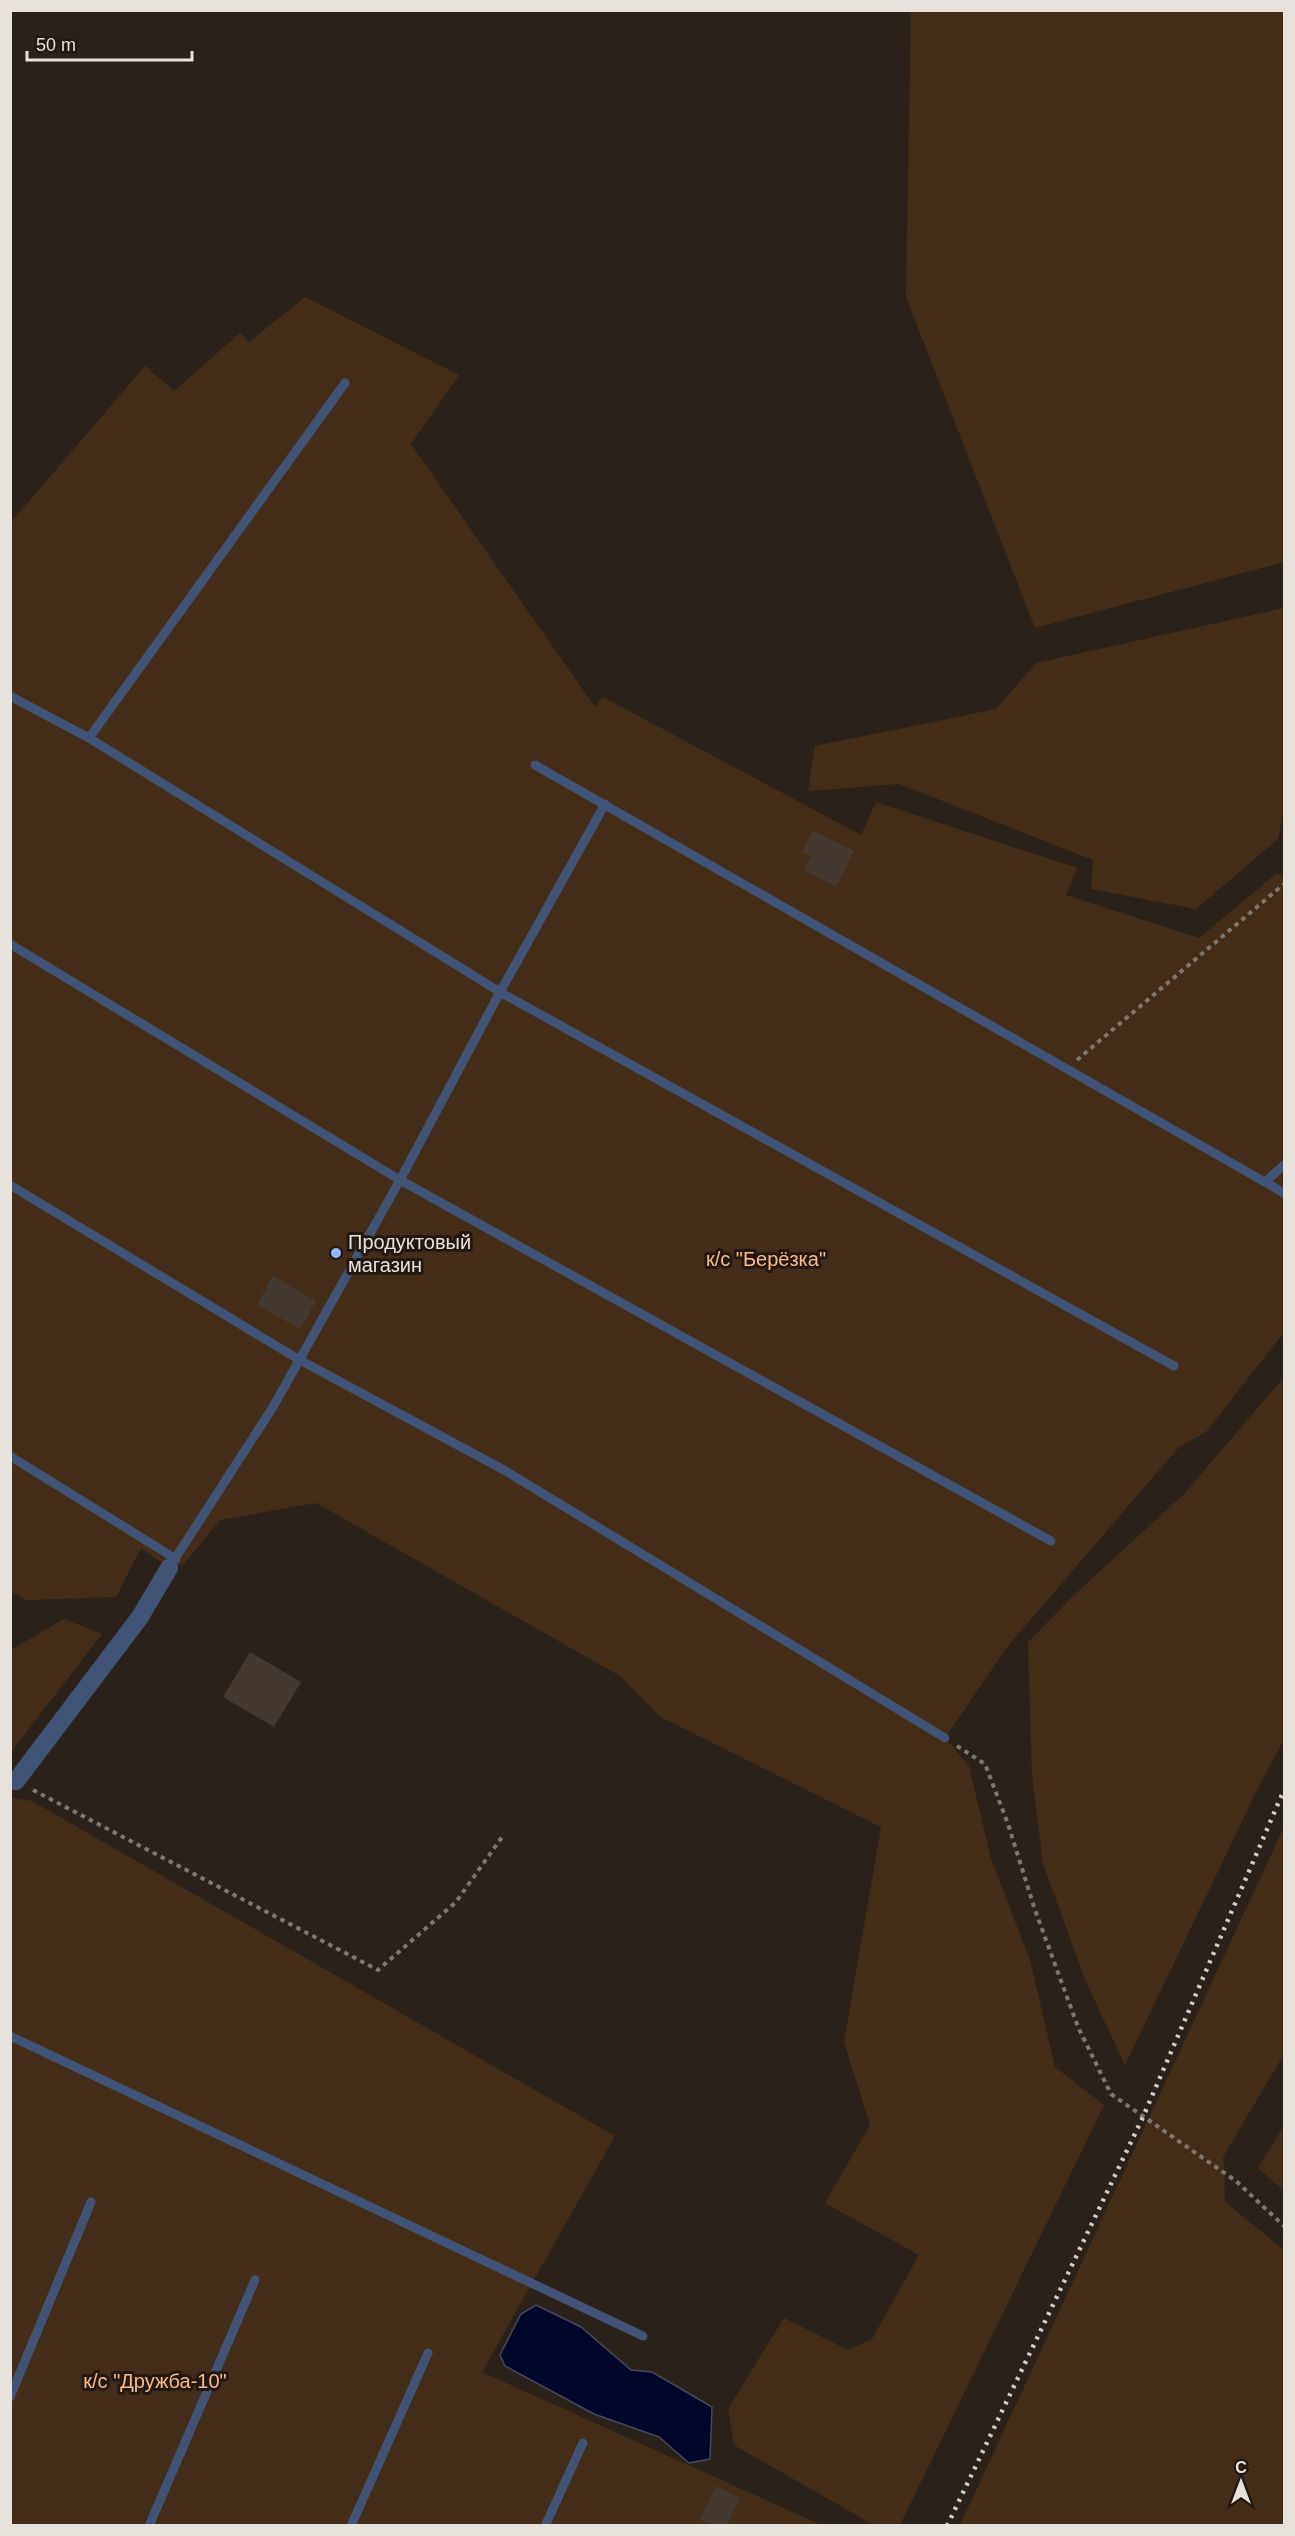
<svg xmlns="http://www.w3.org/2000/svg" width="1295" height="2536" font-family="Arial,sans-serif">
<style>
.green{fill:#442d18}
.water{fill:#000628;stroke:#46485e;stroke-width:1.5}
.building{fill:#433931}
.lines{fill:none;stroke-linecap:round;stroke-linejoin:round}
.path{stroke:#7e7770;stroke-width:4;stroke-dasharray:4.5 4.5;stroke-linecap:butt}
.lane{stroke:#425475;stroke-width:9}
.street{stroke:#425475;stroke-width:18}
.rail{stroke:#d3cdc8;stroke-width:4.5;stroke-dasharray:3 6;stroke-linecap:butt}
.poi-dot{fill:#92b7fd;stroke:#211811;stroke-width:2}
.labels{text-anchor:middle;dominant-baseline:central;stroke-width:6;stroke-linejoin:round;paint-order:stroke}
.poi-label{font-size:20px;fill:#e8e2dd;stroke:#211811;text-anchor:start}
.park-label{font-size:20px;fill:#fbbb82;stroke:#211811}
</style>
<rect width="100%" height="100%" fill="#2a221a"/>
<path class="green" d="M911,11H1284V562L1035,628L906,297Z
M305,297L459,375L411,444L595,707L603,697L861,835L876,802L1077,868L1066,895L1199,938L1277,873L1284,877V1332L1206,1432L1179,1447L1007,1647L945,1738L969,1766L991,1859L1030,1960L1055,2067L1104,2105L900,2525H874L734,2445L728,2409L784,2318L848,2350L872,2339L919,2255L825,2203L870,2125L844,2042L881,1827L661,1717L620,1676L316,1503L220,1520L184,1564L169,1568L141,1548L116,1597L26,1600L11,1591V522L145,366L174,391L240,333L249,342Z
M1284,608V810L1278,839L1196,909L1091,889L1093,860L899,784L808,791L815,746L996,709L1036,663Z
M1284,1377V1739L1258,1788L1125,2065L1086,1982L1043,1864L1032,1775L1028,1642L1073,1596L1185,1493Z
M64,1619L102,1634L11,1752V1650Z
M11,1798L32,1801L615,2136L482,2372L821,2525L11,2526Z
M1284,1827V2054L1223,2157L1225,2202L1284,2250V2525H960Z
M1284,2126V2191L1258,2168Z"/>
<path class="water" d="M536,2305L581,2327L631,2370L652,2372L712,2407L710,2459L689,2463L659,2437L594,2414L505,2366L500,2355L521,2314Z"/>
<path class="building" d="M813,831L854,851L836,887L804,870L811,856L802,852Z
M273,1276L316,1301L300,1329L257,1305Z
M250,1652L301,1682L274,1727L223,1697Z
M716,2486L740,2498L726,2526H714L700,2519Z"/>
<g class="lines">
<path class="path" d="M1077,1060L1284,884
M957,1746L985,1764L1008,1824L1035,1910L1078,2027L1111,2094L1236,2181L1284,2226
M33,1790L378,1970L456,1902L502,1837"/>
<path class="lane" d="M10,696L89,738L500,992L1174,1366
M89,738L345,383
M535,765L1284,1193
M10,944L400,1180L1051,1541
M1265,1182L1284,1165
M10,1185L298,1359L504,1470L945,1738
M10,1456L176,1559
M169,1568L273,1407L400,1180L500,992L605,804
M10,2036L643,2336
M10,2397L91,2202
M149,2526L255,2280
M351,2526L428,2353
M545,2526L583,2443"/>
<path class="street" d="M10,1781H16L140,1617L169,1568"/>
<path class="rail" d="M947,2526L1143,2117L1284,1790"/>
</g>
<circle class="poi-dot" cx="336" cy="1253" r="6"/>
<g class="labels">
<g class="poi-label">
<text x="348" y="1242">Продуктовый<tspan x="348" dy="23">магазин</tspan></text>
</g>
<g class="park-label">
<text x="766" y="1259">к/с "Берёзка"</text>
<text x="155" y="2381">к/с "Дружба-10"</text>
</g>
</g>
<rect width="1295" height="2536" fill="none" stroke="#e8e2dd" stroke-width="24"/>
<g transform="translate(1241 2482)" stroke="#211811" stroke-width="4.5" paint-order="stroke">
<path d="M0-4.5L10 22L0 15L-10 22Z" fill="#e8e2dd"/>
<text y="-9" font-size="16" font-weight="bold" text-anchor="middle" fill="#e8e2dd">С</text>
</g>
<path d="M27 51v9h165v-9" fill="none" stroke="#e8e2dd" stroke-width="3"/>
<text x="36" y="51" font-size="18" fill="#e8e2dd" stroke="#211811" stroke-width="4.5" paint-order="stroke">50 m</text>
</svg>
